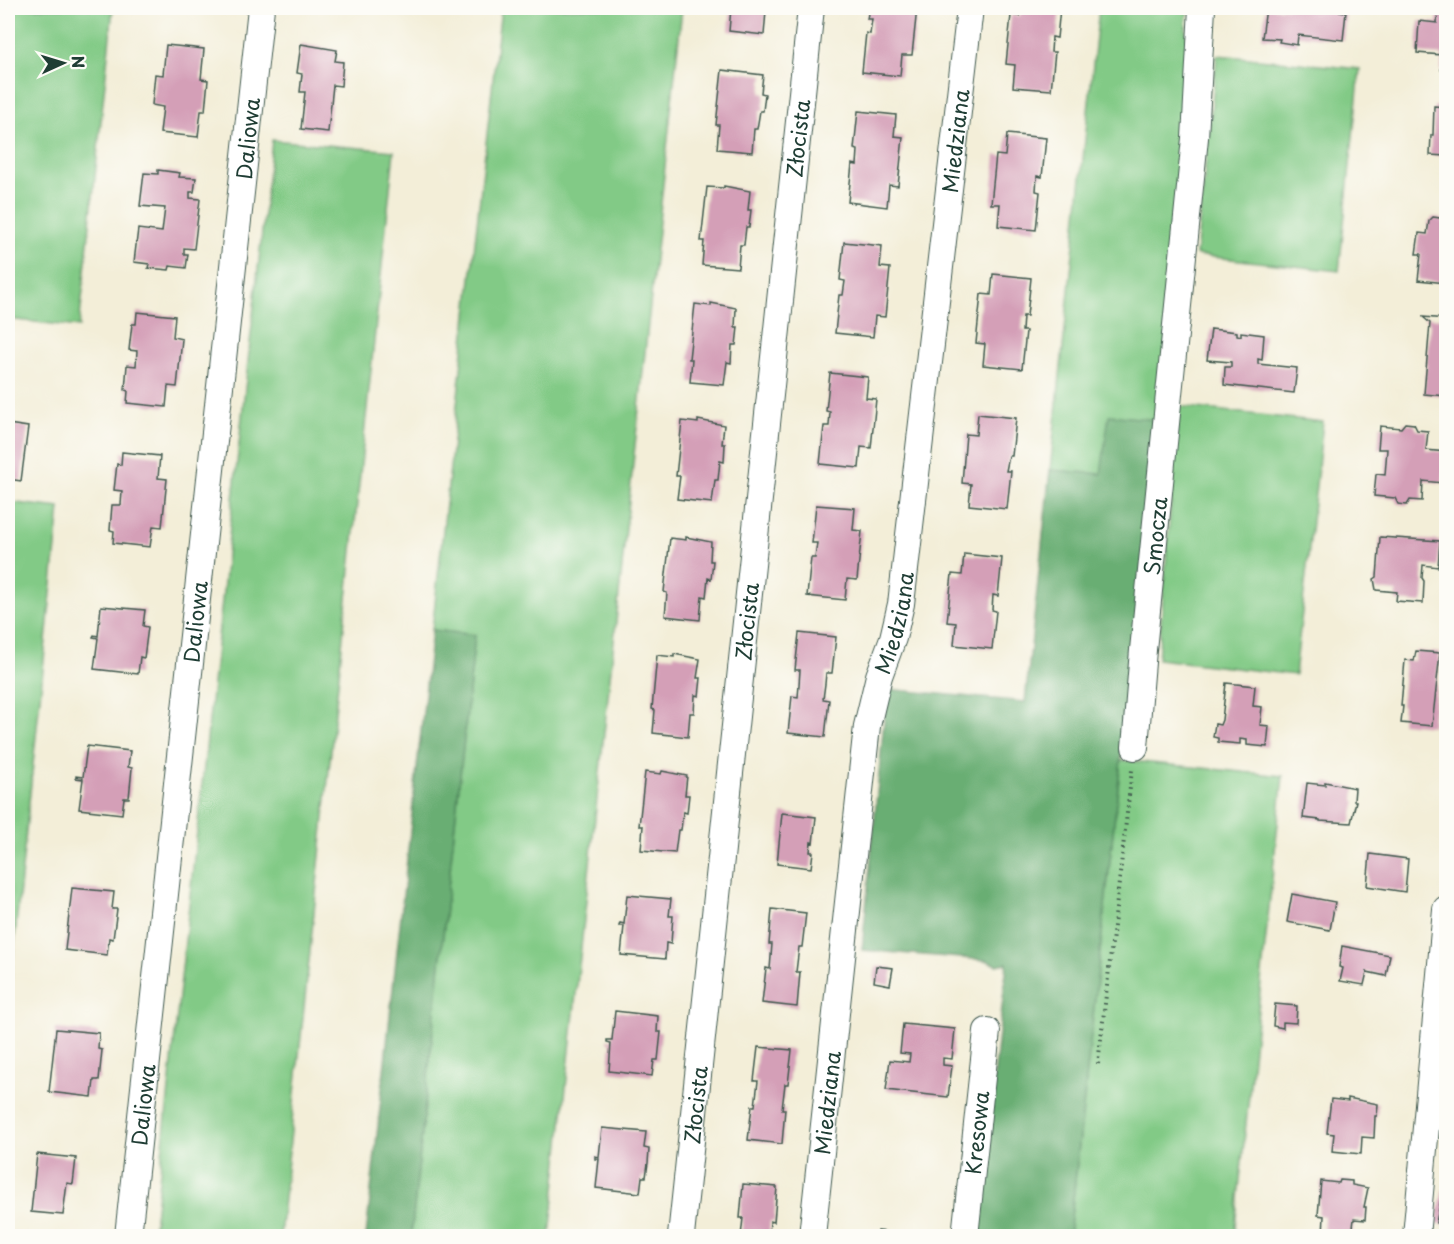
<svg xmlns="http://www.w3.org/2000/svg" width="1454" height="1244" font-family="'Playpen Sans',sans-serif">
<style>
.green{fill:#82ca86;stroke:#50845d;stroke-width:1.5}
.forest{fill:#69ae73;stroke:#447654;stroke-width:1.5}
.building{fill:#d49fb7}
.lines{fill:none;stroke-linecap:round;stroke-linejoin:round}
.street-casing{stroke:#3f584d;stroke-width:28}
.path{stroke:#3f584d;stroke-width:4;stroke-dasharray:1.5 4.5;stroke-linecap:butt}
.street{stroke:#fff;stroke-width:26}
.labels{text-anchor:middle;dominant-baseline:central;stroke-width:4.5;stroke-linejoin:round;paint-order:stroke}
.street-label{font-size:21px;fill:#1f3d34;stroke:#fdfcf7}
</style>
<rect width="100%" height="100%" fill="#fdfcf7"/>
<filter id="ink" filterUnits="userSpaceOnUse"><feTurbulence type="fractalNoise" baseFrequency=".0167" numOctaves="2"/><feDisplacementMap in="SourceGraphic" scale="12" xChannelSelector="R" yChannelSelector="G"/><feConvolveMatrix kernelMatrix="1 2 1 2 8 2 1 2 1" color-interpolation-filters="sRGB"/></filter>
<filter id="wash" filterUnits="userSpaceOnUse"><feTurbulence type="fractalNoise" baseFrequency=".008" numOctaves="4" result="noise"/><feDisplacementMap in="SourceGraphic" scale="24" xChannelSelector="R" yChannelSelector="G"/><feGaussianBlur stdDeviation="1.35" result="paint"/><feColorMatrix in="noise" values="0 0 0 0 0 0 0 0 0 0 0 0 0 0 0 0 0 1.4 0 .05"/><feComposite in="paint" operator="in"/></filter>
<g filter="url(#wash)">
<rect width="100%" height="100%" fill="#f3eed8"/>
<path class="green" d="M12,8H113L79,327L8,319V52Z
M501,8H682L550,1236H411L475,635L432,630Z
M1099,8H1188L1186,24L1190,109L1158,420L1101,474L1050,470Z
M1217,55L1360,69L1339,271L1196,255Z
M272,140L394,151L280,1236H153Z
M1179,406L1323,422L1295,675L1158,659Z
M8,502L60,508L8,1002Z
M1121,760L1283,776L1234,1236H1069Z"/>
<path class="forest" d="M1109,415L1158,420L1069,1236H976L1007,963L997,965L986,960L862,950L887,689L1025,702L1050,470L1101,474Z
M432,630L475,635L411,1236H366Z"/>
<g id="blocks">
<path class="building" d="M731,8H770V11H766L764,35L729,31Z
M869,8H917L912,55H902L900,76L862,72L866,33L870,34L872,19H867Z
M1021,8H1060L1057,38L1052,37L1051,52H1055L1051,90L1013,87L1015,65L1006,64L1011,15L1020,16Z
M1266,8H1318V9L1346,12L1343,40L1298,35L1297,45L1279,42L1280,39L1262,38Z
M1438,8H1446V70H1441L1442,55L1417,53L1419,21L1437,23Z
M301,44L337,50L335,61L343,62L341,86L333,85L328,132L301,129L305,92H300L302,74L297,73Z
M166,45L204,49L201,79L208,80L205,111H201L198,137L160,133L163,107L152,105L155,74L163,75Z
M722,70L763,75L761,93L765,94L763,111H760L757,129H754L752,152L717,149L719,125H716Z
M1434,106L1446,107V156L1430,155L1431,135H1433Z
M858,111L896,115L894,136L903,137L898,186L889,185L887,207L848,202L852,164L857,165L858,150L854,149Z
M1007,134L1046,138L1042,177L1037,176L1036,191L1040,192L1036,230L998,226L1000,204H991L996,155L1005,156Z
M158,170L180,173L179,177L196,178L194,192H190V198L200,199L194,249L184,248V254H188L186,268L170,266L169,270L148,268L149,264L134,262L138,229L162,232L165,208L140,206L144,173L158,174Z
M724,186L750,191L748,210H751L749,227H746L744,245H740L738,268L702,265L704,241H701L707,187L724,188Z
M1433,217L1440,218L1446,223V283L1418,280L1421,254H1416L1419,233L1427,234L1429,221Z
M844,242L882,246L880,267L890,268L885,317L875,316L873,337L835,333L839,295H843L845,281L840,280Z
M993,274L1031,278L1027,316H1023L1022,331H1026L1022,369L983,365L985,344L976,343L981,294L991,295Z
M711,303L736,308L735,327H738L736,345H732L731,363L727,362L724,385L690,382L692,359H689L695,304L711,306Z
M137,312L175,316L173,337L182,339L177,387L168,386L166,407L127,403L128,391L125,390L127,365L136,366L137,351L129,350L132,324H136Z
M1423,317L1446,319V396L1424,394L1430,323Z
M1211,329L1237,332V335L1241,336V332L1264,335L1262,360L1258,359V364L1297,368L1294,393L1224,385L1225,367H1231V362L1207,360Z
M830,373L868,377L866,398L876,399L871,448L861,447L859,468L820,464L824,426H829L830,412L826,411Z
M978,414L1016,418L1012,456H1009L1006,471H1011L1007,509L969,505L971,484L962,483L966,434L976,435Z
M698,420L724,425L722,444H725L724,462L720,461L718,480H715L712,503L677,499L680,476H676L682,421L698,423Z
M1405,423L1414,424L1417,430L1428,431L1426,450L1446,452L1443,483L1423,481L1422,501L1410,500L1407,505L1398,504L1395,498L1374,496L1376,474L1385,475L1387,449H1378L1380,426L1401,428Z
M8,424L28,427L21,481L8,479Z
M122,452L160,456L158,478L167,479L162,527L153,526L150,547L113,543L114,531L110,530L112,505H121L122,491L114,490L117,464L121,465Z
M816,505L855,508L853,530L862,531L857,580L847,579L845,600L807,596L811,558H815L817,543H812Z
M686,537L711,542L710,561H713L711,579L708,578L706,597L702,596L700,620L665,616L667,593L664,592L670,538L686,540Z
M1380,537L1440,541L1438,567L1423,565L1422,578L1424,581L1423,603L1396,601L1397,592L1376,590L1374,579L1377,577Z
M964,554L1002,558L998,596L993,595L992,610L996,611L992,649L954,645L956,623L947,622L952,574L962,575Z
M101,606L145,610L143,626L148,627L144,658L140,657L138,674L94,669L98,638L93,637L94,635L98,636Z
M799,633L836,637L832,673H826L825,684L823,699L829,700L825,737L788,733L792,696L798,697L799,685L800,670H795Z
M1416,651L1440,653L1432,726L1401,723L1403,706H1401L1405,660L1414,661Z
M674,654L700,659L697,678H701L699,696L695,695L694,713H690L688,737L653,733L655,710L652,709L657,655L674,657Z
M1226,683L1255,686L1253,706L1262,707L1260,725L1269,726L1267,747L1247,745V740L1240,739V744L1218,742V738L1213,737L1215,724L1220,725L1222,720Z
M87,746L130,751L128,767L132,768L129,798H124L122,814L79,809L83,779L76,778V776L83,777Z
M662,771L687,776L685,795H689L687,813L683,812L681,830H678L675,853L641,850L643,826H639L645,772L661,774Z
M1325,782L1355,788L1354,801H1356L1351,823L1320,821V820L1303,818L1307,783L1325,785Z
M782,813L816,817L813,843L811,842L810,852H813L811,868L777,864Z
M1370,854L1408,859L1405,892L1367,886Z
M72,888L114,892L112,909H117L113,939L109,938L107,955L65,950Z
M1292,894L1335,902L1330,930L1287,922Z
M627,895L671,899L669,916H673L672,929L671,944L666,943L665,959L621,955L624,926H619L620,923L624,924Z
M772,909L806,913L802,947H799L796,972H800L797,1007L762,1003L766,968L770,969L772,944H769Z
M1342,946L1390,955L1386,976L1367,972L1364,985L1340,981L1343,968L1339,967Z
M876,966L893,968L890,985L874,982Z
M1275,1004L1297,1006L1296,1023L1283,1022V1028L1273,1026Z
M615,1011L658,1016L657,1032H661L658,1060H654L652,1076L609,1071L611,1043L607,1042V1040H612Z
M903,1024L955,1029L952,1059L943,1058V1065L952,1066L948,1097L886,1090L890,1060L909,1062L910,1054L900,1053Z
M56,1029L99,1033L98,1049L102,1050L99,1080H94L92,1097L49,1092Z
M758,1047L792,1050L788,1084H785L782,1109H785L782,1144L748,1140L752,1106H755L758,1081H754Z
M1348,1098L1378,1104L1377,1116H1375L1374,1138L1362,1137L1361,1154L1332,1151L1334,1134L1327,1133L1331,1099L1348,1101Z
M602,1128L646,1132L644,1148L649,1149L648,1163L646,1177H642L640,1193L596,1188L599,1159H595V1156L599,1157Z
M37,1154L76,1158L73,1184L67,1183L63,1215L31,1212Z
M1340,1180L1352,1181V1185L1368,1188L1364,1207H1366L1365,1220L1354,1219L1352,1236L1323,1234L1324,1216L1318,1215L1321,1181L1339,1183Z
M743,1184L777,1187L774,1222L770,1221L769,1236H741L743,1218H740Z
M1443,1190L1446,1191V1225L1436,1223Z
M878,1231L919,1235V1236H878Z"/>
</g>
</g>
<g filter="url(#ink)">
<use href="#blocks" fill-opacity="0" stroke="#3f584d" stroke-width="1.5"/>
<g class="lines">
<g class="street-casing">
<g id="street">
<path id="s1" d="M1135,747L1143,650L1195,138L1202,8"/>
<path id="s2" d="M128,1236L261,8"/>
<path id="s3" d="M681,1236L811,8"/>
<path id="s4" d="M812,1236L867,726L879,676L893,638L901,604L970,8"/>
<path id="s5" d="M965,1236L987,1031"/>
<path d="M1416,1236L1446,909"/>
</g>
</g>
<path class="path" d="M1098,1064L1132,770"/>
<use href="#street" class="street"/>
</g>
</g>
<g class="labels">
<g class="street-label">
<text stroke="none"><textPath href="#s2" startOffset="1104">Daliowa</textPath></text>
<text stroke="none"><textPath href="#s3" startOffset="1104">Złocista</textPath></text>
<text stroke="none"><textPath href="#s4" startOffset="1106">Miedziana</textPath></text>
<text stroke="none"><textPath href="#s1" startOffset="212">Smocza</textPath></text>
<text stroke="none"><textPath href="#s2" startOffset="618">Daliowa</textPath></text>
<text stroke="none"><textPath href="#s3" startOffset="618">Złocista</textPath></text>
<text stroke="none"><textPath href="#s4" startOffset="620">Miedziana</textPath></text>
<text stroke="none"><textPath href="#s4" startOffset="134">Miedziana</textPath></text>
<text stroke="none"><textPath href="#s2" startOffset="132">Daliowa</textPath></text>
<text stroke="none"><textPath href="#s3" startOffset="132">Złocista</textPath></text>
<text stroke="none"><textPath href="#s5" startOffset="104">Kresowa</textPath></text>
</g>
</g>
<rect width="1454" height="1244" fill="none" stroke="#fdfcf7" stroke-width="30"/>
<g transform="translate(63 63) rotate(86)" stroke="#fdfcf7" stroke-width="4.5" paint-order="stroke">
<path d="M0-4.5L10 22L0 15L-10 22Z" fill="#1f3d34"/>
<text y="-9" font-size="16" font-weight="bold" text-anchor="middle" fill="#1f3d34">N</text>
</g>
</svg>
